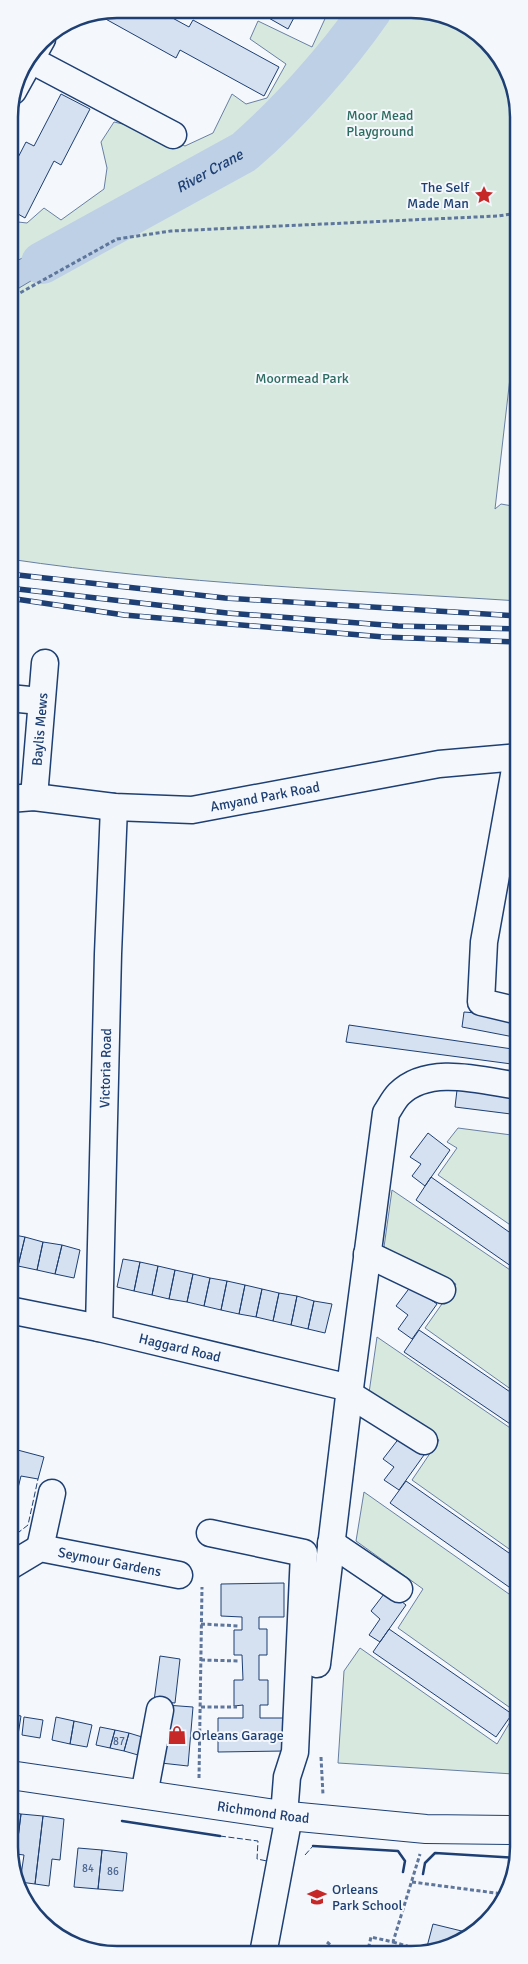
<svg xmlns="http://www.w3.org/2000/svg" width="528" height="1964" font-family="Signika,sans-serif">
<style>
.green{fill:#d7e8df;stroke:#687fa3}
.water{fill:#bed0e5;stroke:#687fa3}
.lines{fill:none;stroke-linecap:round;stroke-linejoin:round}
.river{stroke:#bed0e5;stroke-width:42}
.building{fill:#d5e0f0;stroke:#1d3f73}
.minor-casing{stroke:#1d3f73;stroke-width:29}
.major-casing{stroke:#1d3f73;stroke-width:30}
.path{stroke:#5e769c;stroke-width:3;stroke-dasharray:4 2.5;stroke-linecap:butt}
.minor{stroke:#f4f7fb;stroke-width:26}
.major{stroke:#f4f7fb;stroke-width:28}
.rail-casing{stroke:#1d3f73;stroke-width:5.5}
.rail{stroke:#f4f7fb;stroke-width:4;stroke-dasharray:11;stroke-linecap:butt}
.fence{stroke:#1d3f73;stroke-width:1;stroke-dasharray:6 2.5;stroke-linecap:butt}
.wall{stroke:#1d3f73;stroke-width:2.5}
.labels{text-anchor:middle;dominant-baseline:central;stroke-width:4;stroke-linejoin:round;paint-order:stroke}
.number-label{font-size:11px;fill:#4b6792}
.park-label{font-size:14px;fill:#2c6c60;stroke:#f4f7fb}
.poi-label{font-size:14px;fill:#1d3f73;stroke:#f4f7fb;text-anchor:start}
.street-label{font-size:14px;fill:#1d3f73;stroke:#f4f7fb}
.water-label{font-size:15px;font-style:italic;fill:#1d3f73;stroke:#f4f7fb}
.rim{fill:none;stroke:#1d3f73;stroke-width:2.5}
</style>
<rect width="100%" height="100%" fill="#f4f7fb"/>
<path class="green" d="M329,10L433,11L488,40L518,102V360L511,369L495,509L501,504L518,507L519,601C348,590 178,584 9,559V221L27,223L44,208L61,220L104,189L107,168L101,142L114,122L145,129L185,146L213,133L232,94L246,104L267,98L286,64L250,39L258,21L312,47Z
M458,1128L519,1136V1231L438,1175L457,1148L447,1142Z
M392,1190L519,1276V1395L425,1328L456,1284L384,1247Z
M377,1337L519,1434V1556L412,1480L439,1440L369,1393Z
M364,1492L509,1594L519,1579V1710L513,1774L338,1763L344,1671L360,1648L497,1744L516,1712L398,1628L423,1589L356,1541Z"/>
<path class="water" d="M87,224L96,242L9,294V265Z"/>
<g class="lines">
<path class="river" id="s1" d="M42,263L244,152C289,113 337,59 371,10"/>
</g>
<path class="building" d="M116,9H156L189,27L193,20L279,67L264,96L180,50L176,58L102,17L106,11Z
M261,10H298L288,29L260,13Z
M61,94L90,109L61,165L54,161L25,218L18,214L15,220L9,217V175L26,142L34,146Z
M464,1012L489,1014L519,1021V1038L462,1027Z
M349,1025L519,1050V1065L346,1042Z
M457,1090L519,1097V1115L455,1107Z
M428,1133L450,1150L425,1186L412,1176L421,1164L410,1157Z
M431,1177L519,1239L518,1271L416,1200Z
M9,1234L25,1237L18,1266L9,1264Z
M25,1237L43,1242L37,1270L18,1266Z
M43,1242L62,1245L55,1274L37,1270Z
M62,1245L80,1250L74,1278L55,1274Z
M123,1259L140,1262L134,1291L117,1287Z
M140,1262L158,1266L152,1295L134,1291Z
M158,1266L175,1270L169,1299L152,1295Z
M175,1270L193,1274L187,1302L169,1299Z
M193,1274L210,1278L204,1306L187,1302Z
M210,1278L227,1281L221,1310L204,1306Z
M227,1281L245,1285L239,1314L221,1310Z
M245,1285L262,1289L256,1317L239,1314Z
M411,1286L437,1304L412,1339L398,1329L408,1315L396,1306Z
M262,1289L279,1293L273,1321L256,1317Z
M279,1293L297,1296L291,1325L273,1321Z
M297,1296L314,1301L308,1329L291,1325Z
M314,1301L332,1304L325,1333L308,1329Z
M419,1330L519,1398V1430L404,1352Z
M400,1437L424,1455L399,1490L384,1480L394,1467L383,1459Z
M10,1448L44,1457L38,1479L21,1476L10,1520Z
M406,1481L519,1560V1574L509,1587L390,1503Z
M284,1583V1617H259V1629H267V1655H259V1680H268V1705H260V1718H285V1751L218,1752V1718H243V1705L234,1706V1680H243L242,1655H234V1630H242V1617L221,1616V1584Z
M387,1590L406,1605L380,1642L369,1635L380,1619L371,1611Z
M389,1629L512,1714L496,1737L373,1652Z
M160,1656L180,1659L175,1703L154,1701Z
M166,1705L193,1707L188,1766L161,1763Z
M10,1714L21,1716L18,1735L10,1733Z
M24,1717L43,1720L40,1738L22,1735Z
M56,1717L74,1721L70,1744L52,1740Z
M74,1721L92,1725L87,1747L70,1744Z
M100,1727L115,1730L110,1748L96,1745Z
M115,1730L129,1733L124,1751L110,1748Z
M129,1733L142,1737L138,1755L124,1751Z
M10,1812L21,1814L16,1854H10Z
M21,1814L43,1816L35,1884L20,1882L24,1855L16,1854Z
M43,1816L64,1819L60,1860L52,1859L49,1886L35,1884Z
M78,1848L102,1850L98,1889L74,1887Z
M102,1850L127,1853L123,1891L98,1889Z
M433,1924L474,1934L465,1941L425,1954Z
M375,1948L400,1954H374Z"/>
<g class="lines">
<g class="minor-casing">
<g id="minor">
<path d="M31,60L173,135"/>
<path d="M13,91L42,39"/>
<path d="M9,698L40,701"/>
<path d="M517,758L484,942L481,1002L519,1011"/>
<path id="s2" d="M34,797L45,663"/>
<path id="s3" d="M9,799L34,797L114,807L192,810L439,764L519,757"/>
<path d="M367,1254L442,1290"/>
<path id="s4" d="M9,1310L99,1328L350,1388L386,1113C390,1107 394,1099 399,1094C429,1064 483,1081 519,1086"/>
<path id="s5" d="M99,1328L108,954L114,807"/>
<path d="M349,1394L424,1441"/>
<path d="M210,1533L304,1553L295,1752L287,1777L284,1815"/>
<path d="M331,1543L399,1589"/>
<path d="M40,1548L52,1493"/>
<path id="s6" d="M10,1566L40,1548L179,1575"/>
<path d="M317,1664L350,1388"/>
<path d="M144,1795L160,1710"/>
<path d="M263,1954L289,1816"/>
</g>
</g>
<g class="major-casing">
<g id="major">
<path id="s7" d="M10,1775L289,1816L426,1829L519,1830"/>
</g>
</g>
<path class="path" d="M9,299L117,239L171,231L498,216L518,213
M201,1624L239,1626
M201,1660L239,1661
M201,1707H237
M321,1757L323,1795
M199,1778L202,1587
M412,1882L503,1894
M327,1942L334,1948L355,1954
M393,1942L407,1946L406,1954
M367,1954L371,1937L393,1942L420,1854"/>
<use href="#minor" class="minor"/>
<use href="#major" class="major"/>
<g class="rail-casing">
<path id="rail" d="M9,574L225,598L519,616
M9,588L227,613L398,626L519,629
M9,598L124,615L384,637L519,642"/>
</g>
<use href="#rail" class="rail"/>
<path class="fence" d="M10,1539L28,1525L38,1479
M220,1836L258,1841L257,1859L267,1861
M305,1855L313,1846"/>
<path class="wall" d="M122,1821L220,1836
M313,1846L398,1851L405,1861L403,1872
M423,1874L425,1863L435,1853L518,1858"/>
</g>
<defs>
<g id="sight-bare" transform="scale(1.5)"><path d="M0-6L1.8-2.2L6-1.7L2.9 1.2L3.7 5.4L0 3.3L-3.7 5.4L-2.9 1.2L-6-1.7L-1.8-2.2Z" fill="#c62828" stroke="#f4f7fb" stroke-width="2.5" paint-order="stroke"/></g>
<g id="shop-bare" transform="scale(1.5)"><path d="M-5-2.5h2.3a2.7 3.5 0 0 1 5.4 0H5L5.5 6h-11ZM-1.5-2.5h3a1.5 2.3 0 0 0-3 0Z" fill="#c62828" stroke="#f4f7fb" stroke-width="2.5" paint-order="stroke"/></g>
<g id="school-bare" transform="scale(1.5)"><path d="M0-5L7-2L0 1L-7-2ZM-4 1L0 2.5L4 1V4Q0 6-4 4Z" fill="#c62828" stroke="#f4f7fb" stroke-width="2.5" paint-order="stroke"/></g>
</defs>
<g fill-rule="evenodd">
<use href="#sight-bare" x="484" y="195"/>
<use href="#shop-bare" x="177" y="1735"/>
<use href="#school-bare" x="317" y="1897"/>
</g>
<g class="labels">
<g class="number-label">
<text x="119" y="1741">87</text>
<text x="88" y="1868">84</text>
<text x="113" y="1871">86</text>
</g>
<g class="park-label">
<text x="380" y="115">Moor Mead<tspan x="380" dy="16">Playground</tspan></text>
<text x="302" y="378">Moormead Park</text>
</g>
<g class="poi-label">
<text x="469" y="187" text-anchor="end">The Self<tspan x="469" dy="16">Made Man</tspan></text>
<text x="192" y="1735">Orleans Garage</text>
<text x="332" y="1889">Orleans<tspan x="332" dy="16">Park School</tspan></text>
</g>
<g class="street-label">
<text stroke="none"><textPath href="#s2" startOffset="68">Baylis Mews</textPath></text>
<text stroke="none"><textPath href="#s3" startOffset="258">Amyand Park Road</textPath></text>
<text stroke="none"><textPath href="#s5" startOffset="260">Victoria Road</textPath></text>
<text stroke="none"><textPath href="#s4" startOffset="175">Haggard Road</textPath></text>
<text stroke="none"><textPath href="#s6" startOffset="106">Seymour Gardens</textPath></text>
<text stroke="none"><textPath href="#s7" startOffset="256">Richmond Road</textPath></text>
</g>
<g class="water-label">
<text stroke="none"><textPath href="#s1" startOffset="191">River Crane</textPath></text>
</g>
</g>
<path d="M0 0H528V1964H0ZM117 18H411A99 99 0 0 1 510 117V1847A99 99 0 0 1 411 1946H117A99 99 0 0 1 18 1847V117A99 99 0 0 1 117 18Z" fill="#f4f7fb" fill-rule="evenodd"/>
<path class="rim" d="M117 18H411A99 99 0 0 1 510 117V1847A99 99 0 0 1 411 1946H117A99 99 0 0 1 18 1847V117A99 99 0 0 1 117 18Z"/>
</svg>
